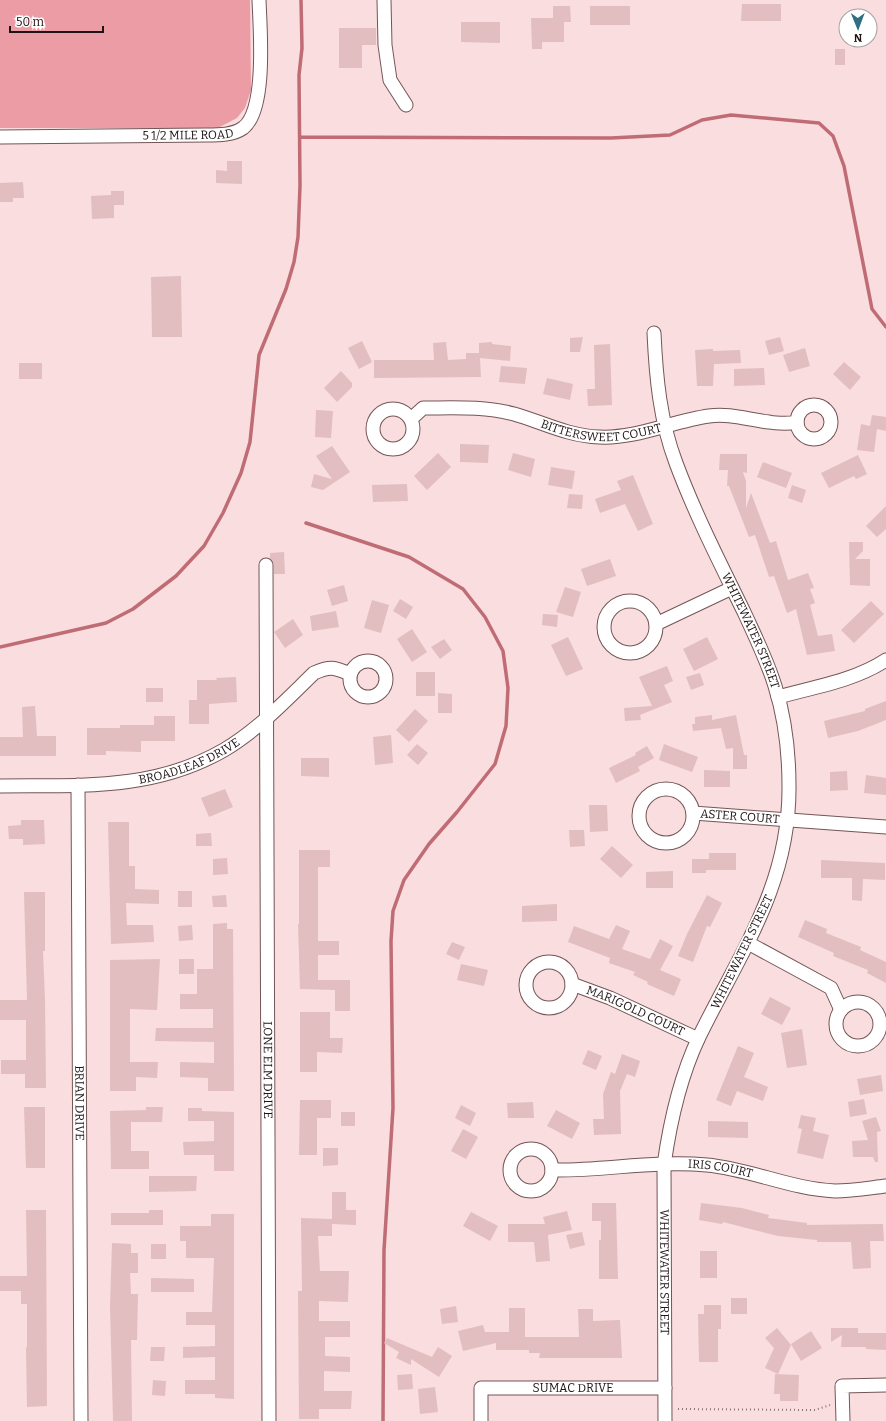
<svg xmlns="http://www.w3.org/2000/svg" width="886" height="1421" font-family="Bitter,serif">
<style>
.green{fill:#ec9ca4}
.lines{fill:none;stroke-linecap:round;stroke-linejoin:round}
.stream{stroke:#bf6c75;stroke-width:3.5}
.building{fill:#e2bec0}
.minor-casing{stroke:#745557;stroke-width:15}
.path{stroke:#8b7778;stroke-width:2;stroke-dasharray:1 3;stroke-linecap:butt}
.minor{stroke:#fff;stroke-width:13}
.labels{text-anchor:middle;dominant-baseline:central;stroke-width:3.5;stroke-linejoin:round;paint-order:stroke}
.street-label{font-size:12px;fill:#1f1314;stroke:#fff}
</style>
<rect width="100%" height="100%" fill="#fadddf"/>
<path class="green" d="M0,0H250L251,90L245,108L237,118L218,128H0Z"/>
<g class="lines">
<path class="stream" d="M300,137L611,138L670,135L702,120L731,115L819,123L833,136L844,166L872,309L886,327
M306,523L409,557L463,589L485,617L503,651L508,688L506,726L495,764L457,812L429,844L404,880L393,911L391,941L393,1108L384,1250L383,1421
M0,647L106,623L133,609L176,576L204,546L223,513L241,473L250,442L259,355L286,289L294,262L298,237L300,186L299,75L302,48L301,0"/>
</g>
<path class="building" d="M742,4H781V21H741Z
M553,6H570L571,22H564V42H542V49H532L531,18H553Z
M590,6H630V25H590Z
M461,22H500V43L461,42Z
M339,28H376V45H362V68H339Z
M835,49H845V65H835Z
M227,161H242V184L216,183V170L227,171Z
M23,182L24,198H13V202H0V183Z
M111,191H124V205H114V218L92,219L91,196L111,195Z
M181,276L182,337H152L151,277Z
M583,337L580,352H570V338Z
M780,337L784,351L769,355L765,341Z
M362,341L372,362L359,369L348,348Z
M446,342L448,360L466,359V353H479V343L492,342V344L511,346L510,361L480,358L481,377L374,378V360H434L433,343Z
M610,344L612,405L588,406L587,389H595L594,345Z
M805,348L810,366L789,372L783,355Z
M713,349V351L740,350L741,363L714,364L713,386H697L695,350Z
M844,362L861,377L850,390L833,374Z
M19,363H42V379H19Z
M501,366L527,368L525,384L499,382Z
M764,368L765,385L734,386V369Z
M341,371L352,383V387L337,402L324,388Z
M547,378L573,384L570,400L543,394Z
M316,410L333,411L331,438L315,437Z
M872,415L886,417V431L877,429L874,452L857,450L861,424L870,426Z
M460,444L489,445L488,463L460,462Z
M332,446L350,472L323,490L311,487L314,474L332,479L316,456Z
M438,453L451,467L427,490L414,476Z
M513,453L535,459L531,477L508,470Z
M720,454H747V473L743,472L746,481V508L751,493L770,543L776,541L788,580L808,573L814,588L810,589L815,603L810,605L818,636L832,634L835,651L807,655L796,609L787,613L774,576L769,577L755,535L749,537L729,486H727L728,470H719Z
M858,455L867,474L856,479L854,476L829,488L821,473Z
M763,462L792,473L786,488L757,477Z
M551,467L575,471L572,489L548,485Z
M633,475L653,524L638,531L625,504L600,513L595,499L621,490L617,481Z
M407,484L408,501L373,502L372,485Z
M792,485L806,490L802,503L788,498Z
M569,494L583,495L582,509L567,508Z
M886,506V529L877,537L866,526Z
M849,542H863V551L855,559H870V586L850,585Z
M284,552L285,574H274V565L270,558V553Z
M610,559L616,576L587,586L581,569Z
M344,585L348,601L332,606L327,590Z
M565,587L581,592L573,617L556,612Z
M400,599L413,607L406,619L393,611Z
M372,600L389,605L381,633L364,628Z
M871,601L884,614L854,643L841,630Z
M336,611L339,627L312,631L310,616Z
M543,614L558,615L557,627L542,625Z
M293,619L303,635L285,648L274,632Z
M412,629L427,652L412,662L397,639Z
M568,637L583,669L566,676L551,645Z
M707,637L718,659L694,671L683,649Z
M444,639L452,650L440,659L431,647Z
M667,666L673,681L664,685L672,702L640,715L641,720L625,721L624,708L652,706L639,677Z
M416,672H435V696H416Z
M700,673L704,685L691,690L686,677Z
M236,677L237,702L209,704V724H189V700H197V680H217L216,678Z
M146,688H163V702H146Z
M438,693L452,694V713H438Z
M886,701V720L858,731L828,738L824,721L865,711V709Z
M35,706L37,736H56V756H0V737H23L22,707Z
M415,709L428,721L409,742L396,730Z
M712,715V720L736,715L744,755H747V769H733V748L726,749L721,728L693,731L692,724H695V717Z
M154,716H175V741H141V752L106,751V755H87V728H120V725H154Z
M391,735L393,763L375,765L373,737Z
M417,744L428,753L418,765L407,755Z
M664,744L698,757L692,772L659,760Z
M647,746L654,758L638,767L640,771L616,783L609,768L636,755L635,753Z
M301,758H329V777L301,776Z
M704,770L730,771V787H704Z
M847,771L848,790L830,791V772Z
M866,775L886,778V795L864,793Z
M225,789L233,807L209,817L201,798Z
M589,805H607L608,831L590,832Z
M21,820H44L45,844L23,845V839H9L8,826L21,825Z
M108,822H129V866H135V889L159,890V904L126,903L127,925H153L154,942L111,944Z
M569,830H584L585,846L570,847Z
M211,833L212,846H196V834Z
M612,846L633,865L621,878L600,859Z
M299,850H330V867H318V941H339V955H318V980H350V1011H335V990L300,989L298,924H299Z
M709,853H736V870H706V873H692V859H709Z
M227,858L228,874L213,875V859Z
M821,860L885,863V880L863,879L862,901L852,900V878H821Z
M673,871V888H646V872Z
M178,891H192V907H178Z
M24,892H45V951H43L45,1000L46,1088H25V1074H1V1060H26V1020H0V1000H27Z
M226,895L227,907H213L212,896Z
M707,895L722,903L710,927L707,926L693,962L678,956L687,934Z
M557,904V921L522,922V906Z
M805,920L827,929L826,933L861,947L860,950L886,962V983L867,973L868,970L833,956L834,953L798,937Z
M227,923V929H233L234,1091H208V1078L180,1077V1062L214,1063V1042L155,1041L156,1028H213V1009H180V994H197V969H213V924Z
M192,925L193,940L179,941L178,926Z
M616,925L630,931L622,949L650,959L660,939L673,946L660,970L681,979L674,996L647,984L648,982L633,975L635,972L609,963L610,958L568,942L574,926L609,939Z
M452,942L465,947L459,960L446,954Z
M160,959L157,1010L130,1009V1062H158L157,1078L136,1077V1091H110V960Z
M179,959H194V974H179Z
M461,964L488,970L484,986L457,980Z
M770,997L791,1008L782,1025L761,1014Z
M300,1012H330V1038H343L342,1053L317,1052V1072H300Z
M802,1029L807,1065L787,1068L781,1033Z
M738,1046L754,1053L744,1077L768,1087L763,1101L737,1091L731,1106L716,1100Z
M588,1050L602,1056L596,1070L582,1064Z
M622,1054L640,1061L635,1077L627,1074L620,1091L621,1134L594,1135L593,1119H604L603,1094L611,1072L615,1074Z
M881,1075L883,1091L860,1095L857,1079Z
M864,1099L867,1114L850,1117L848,1102Z
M300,1100H331V1118H317V1155H299Z
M533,1102L534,1118H508L507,1103Z
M461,1105L476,1113L470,1126L455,1118Z
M24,1107H45V1168H26Z
M146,1107H163L162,1122H131V1151H149V1169H111L110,1111L146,1110Z
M188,1108H202V1111L234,1112V1171H214V1155H184L183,1142L214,1141V1121H188Z
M556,1110L580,1123L572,1139L547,1126Z
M341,1112H355V1126H341Z
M801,1115L816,1118L813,1131L829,1135L823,1159L797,1153L802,1129L798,1128Z
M876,1117L881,1131L877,1132L878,1162H875L873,1157H853L852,1141L868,1140L862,1121Z
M708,1121L748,1122V1138L708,1137Z
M463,1129L478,1137L466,1159L451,1151Z
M323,1148H338V1165L323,1166Z
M149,1176H197L196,1191L149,1192Z
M332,1192H346V1210H356V1225L332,1224Z
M592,1203H616L618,1279H599V1240H601V1221H592Z
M701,1203L742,1208L769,1215L768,1218L807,1223V1225L883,1224L884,1241H870L871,1268L853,1269L851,1242H817V1240L778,1236L723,1222L722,1224L699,1220Z
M26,1210H46L47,1406L27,1407L26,1348L27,1347V1304H21V1291H0V1276H27Z
M149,1210H163V1225H111V1213H149Z
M567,1211L572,1230L548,1235L550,1261L536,1262L534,1242H508V1224H545L543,1217Z
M471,1212L498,1226L490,1241L463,1226Z
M211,1214H234V1399L215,1398V1394H185V1380H215V1357L183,1358V1347L215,1346V1325H186V1312H212L214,1258H186V1241H180V1226H211Z
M301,1218L332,1219V1236H318L320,1271H349L348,1302L319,1301V1321H350V1337H325V1356L350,1357V1372L324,1371V1391H352L351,1409H319V1419H299L298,1291H302Z
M582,1232L585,1245L570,1249L566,1235Z
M112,1243L131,1244V1253H138V1273H130L131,1294H138L137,1340H131L132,1421H113L110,1306Z
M151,1244H166V1259H151Z
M700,1251H717V1278H700Z
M151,1278L194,1279V1292H151Z
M731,1298H747V1314H731Z
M704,1305H721V1329H718V1362H699L698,1314H704Z
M456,1306L458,1322L442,1324L440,1309Z
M509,1308H525V1337H579L578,1309H593V1321L620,1320L622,1358H539L540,1353H529V1350H496V1343L463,1351L458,1331L483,1325L485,1332H509Z
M777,1328L791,1345L778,1374L765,1368L774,1348L765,1338Z
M831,1328H858V1333H886V1350L866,1349V1347H841L842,1335L831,1342Z
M811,1331L822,1348L801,1361L791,1344Z
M387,1338L432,1357L438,1347L452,1356L439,1377L411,1359V1365L396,1358L399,1352L384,1343Z
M151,1347H165L164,1361H150Z
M412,1374L413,1389L398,1390L397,1375Z
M775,1374L799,1375L798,1401H780V1394H774Z
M153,1380L166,1381L165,1396L152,1395Z
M435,1387L438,1412L420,1414L418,1389Z"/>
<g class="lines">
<g class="minor-casing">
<g id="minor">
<path d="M384,0L385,45L390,80L406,105"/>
<path id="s1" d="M0,137L207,135C219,135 233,135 243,128C267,110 260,28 259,0"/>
<path id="s2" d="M654,333C656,377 660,421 676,463C695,514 720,563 744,612C755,636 767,660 775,686C785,718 789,752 789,786C790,885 740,953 699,1037C680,1077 670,1122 664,1165L665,1421"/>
<circle cx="814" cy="422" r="17"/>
<circle cx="393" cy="429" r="20"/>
<path id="s3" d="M411,419L423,408C453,408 484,406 514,414C542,422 568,436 599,437C636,439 673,421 709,416C730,413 749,420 769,422C778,424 788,423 797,423"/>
<path id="s4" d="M266,565L269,1421"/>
<circle cx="630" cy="627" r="26"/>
<path d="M656,624L732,588"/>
<circle cx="368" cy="679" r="18"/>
<path d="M778,697C814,687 854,681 886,660"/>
<path id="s5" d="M78,785L81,1421"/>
<path id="s6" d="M0,786C79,785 153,791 224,750C258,730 286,700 314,673C330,666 334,667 350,674"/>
<circle cx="666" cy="816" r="27"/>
<path id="s7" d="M693,813L886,827"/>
<path d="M748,943L831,988L841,1010"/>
<circle cx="549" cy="985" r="23"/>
<path id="s8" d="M572,984L610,998L698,1039"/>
<circle cx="858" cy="1024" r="22"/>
<circle cx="531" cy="1170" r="21"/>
<path id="s9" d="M552,1170C603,1171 655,1160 707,1165C750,1169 791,1189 835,1191C852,1191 869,1188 886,1186"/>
<path id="s10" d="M481,1421V1388H665"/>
<path d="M843,1421L842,1386L886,1385"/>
</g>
</g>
<path class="path" d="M678,1409L815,1410L830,1405"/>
<use href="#minor" class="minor"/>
</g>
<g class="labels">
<g class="street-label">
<text stroke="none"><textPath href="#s1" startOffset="188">5 1/2 MILE ROAD</textPath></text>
<text stroke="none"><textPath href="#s3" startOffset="198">BITTERSWEET COURT</textPath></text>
<text stroke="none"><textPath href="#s2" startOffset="316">WHITEWATER STREET</textPath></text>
<text stroke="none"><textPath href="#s6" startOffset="193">BROADLEAF DRIVE</textPath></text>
<text stroke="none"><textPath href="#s7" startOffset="47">ASTER COURT</textPath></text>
<text transform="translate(742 952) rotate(-64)">WHITEWATER STREET</text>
<text stroke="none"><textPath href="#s8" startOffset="69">MARIGOLD COURT</textPath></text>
<text stroke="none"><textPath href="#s4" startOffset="505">LONE ELM DRIVE</textPath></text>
<text stroke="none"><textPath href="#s5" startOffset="318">BRIAN DRIVE</textPath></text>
<text stroke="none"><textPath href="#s9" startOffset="169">IRIS COURT</textPath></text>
<text stroke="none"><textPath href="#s2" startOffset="988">WHITEWATER STREET</textPath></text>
<text stroke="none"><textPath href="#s10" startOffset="125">SUMAC DRIVE</textPath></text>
</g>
</g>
<g transform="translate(858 28) rotate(179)"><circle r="19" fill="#ffffff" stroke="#a5a1a1"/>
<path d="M0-3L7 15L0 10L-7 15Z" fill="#2f6e83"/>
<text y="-6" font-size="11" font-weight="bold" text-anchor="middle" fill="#1f1314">N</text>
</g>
<path d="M10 26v6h93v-6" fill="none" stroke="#1f1314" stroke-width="2"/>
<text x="16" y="26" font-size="12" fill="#1f1314" stroke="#ffffff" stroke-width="3" paint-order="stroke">50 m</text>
</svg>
